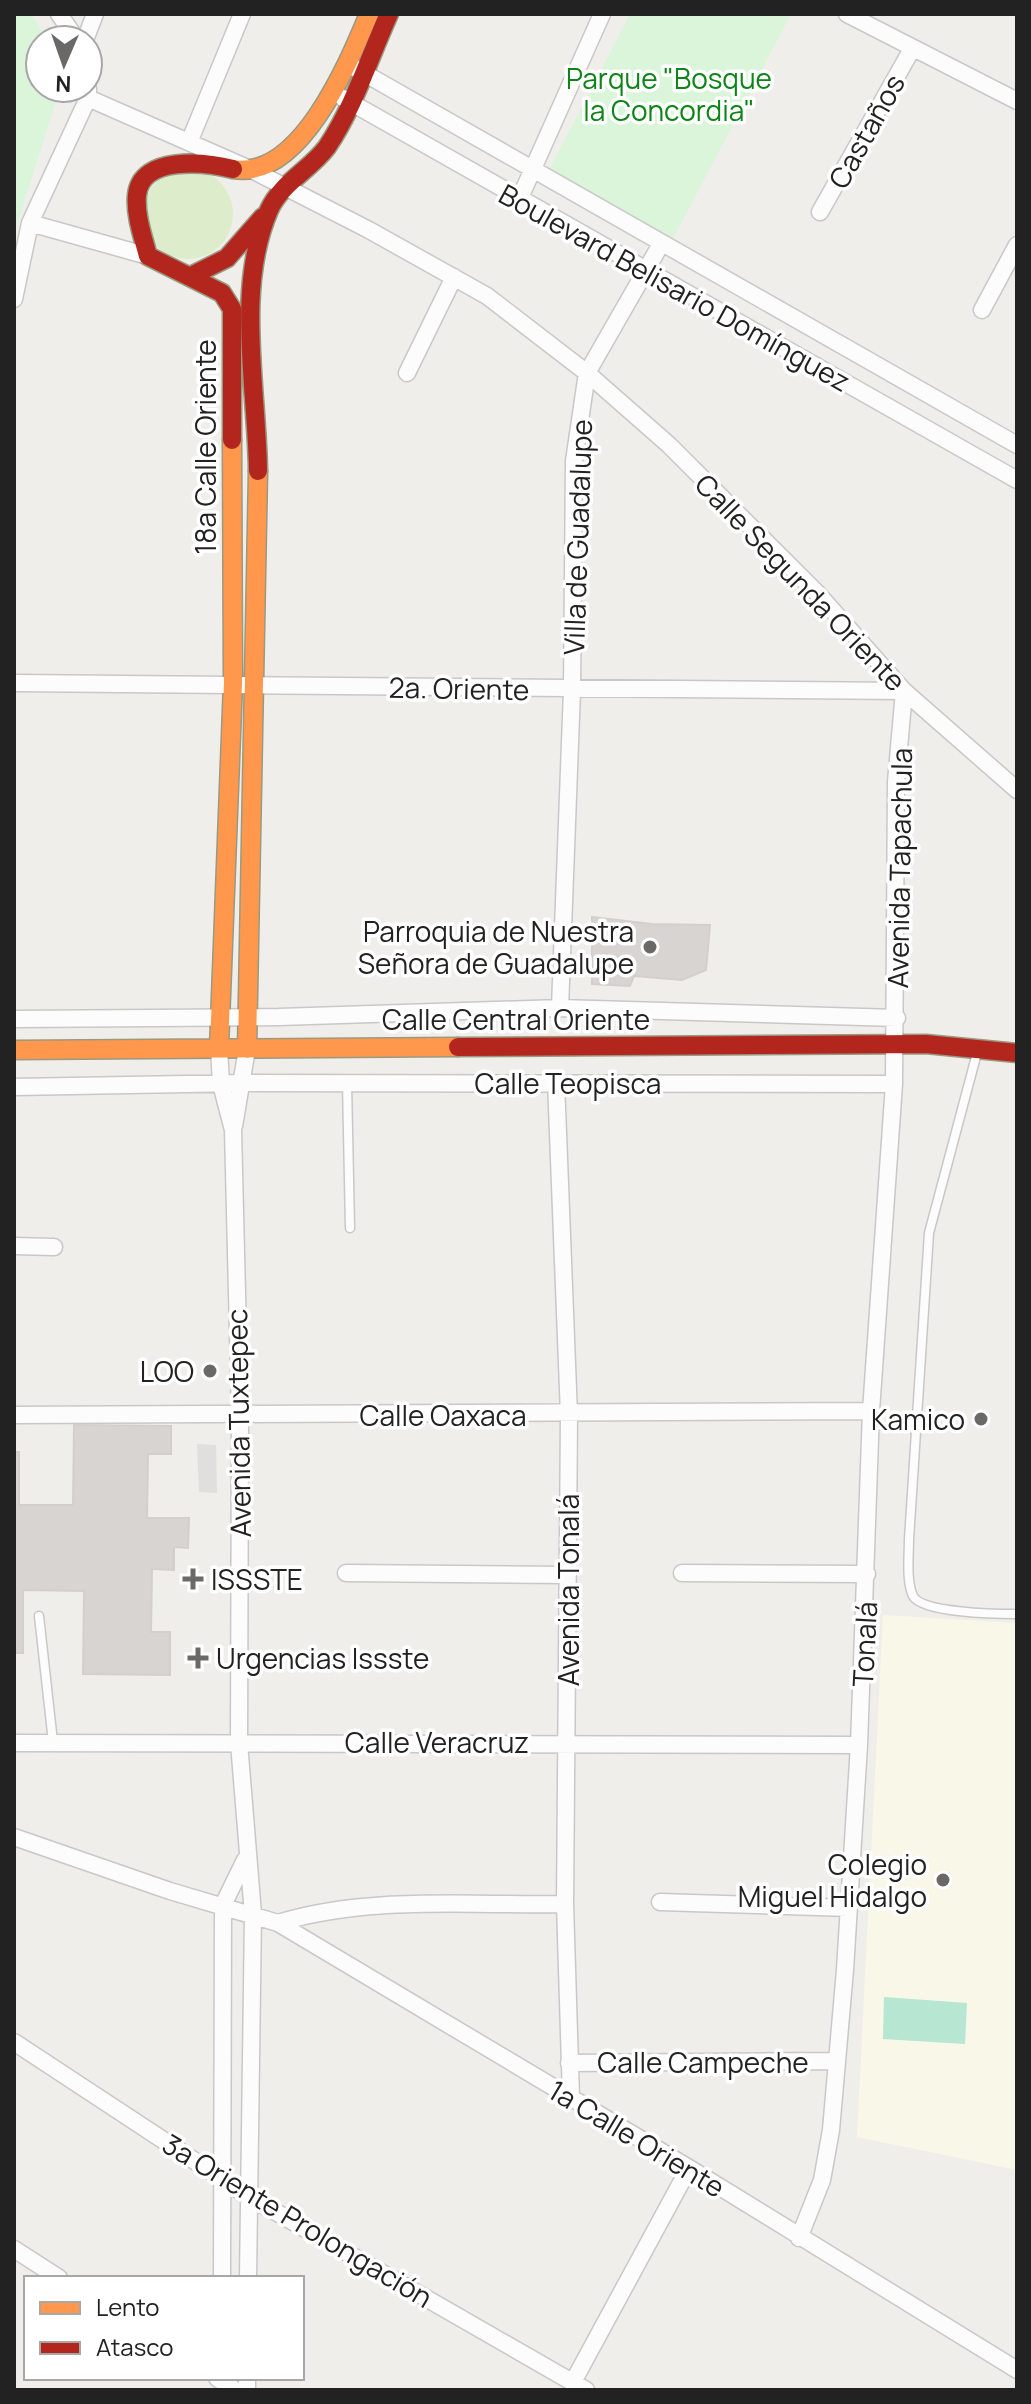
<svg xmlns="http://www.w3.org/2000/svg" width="1031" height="2404" font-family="Manrope,sans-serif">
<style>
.education{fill:#f8f7e8}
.grass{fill:#ddeccb}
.park{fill:#daf5da}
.pitch{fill:#b7e6d2}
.parking{fill:#e0dfde}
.building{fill:#d7d4d2;stroke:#d3d0cc;stroke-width:2}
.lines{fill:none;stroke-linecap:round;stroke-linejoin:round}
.lane-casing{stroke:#c9c8c7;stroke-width:11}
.street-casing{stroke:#c9c8c7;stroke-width:19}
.slow-casing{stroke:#999a82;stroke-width:21}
.jam-casing{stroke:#999a82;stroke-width:21}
.lane{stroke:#fdfcfc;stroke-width:8}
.street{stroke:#fdfcfc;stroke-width:16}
.slow{stroke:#ff974d;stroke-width:18}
.jam{stroke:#b3261e;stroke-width:18}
.poi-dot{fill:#6a6968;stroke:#fff;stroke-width:3}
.labels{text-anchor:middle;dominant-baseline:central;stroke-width:7;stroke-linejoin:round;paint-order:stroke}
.park-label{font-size:28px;fill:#0c8416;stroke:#fff}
.street-label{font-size:28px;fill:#222;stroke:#fff}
.poi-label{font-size:28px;fill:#222;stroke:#fff;text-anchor:end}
</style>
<rect width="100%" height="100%" fill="#f0eeeb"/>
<path class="education" d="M883,1615L1017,1623V2170L857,2137Z"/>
<path class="grass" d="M143 214a45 45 0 1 1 90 0a45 45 0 1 1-90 0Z"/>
<path class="park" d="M14,14H31L48,40H40V88H60L14,235Z
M630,14H791L673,239L547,174Z"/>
<path class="pitch" d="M884,1997L967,2003L965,2044L883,2039Z"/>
<path class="parking" d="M197,1444L216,1445L217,1493L199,1492Z"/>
<path class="building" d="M592,917L652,924L710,925L706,970L682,980L634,976L630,986L592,984Z
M74,1425L171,1426V1454H148L147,1518H189L188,1548L174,1547V1570L152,1569L151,1632H170V1675L83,1674L84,1591L23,1590V1653H14V1452H19V1505H73Z"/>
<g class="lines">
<g class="lane-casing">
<path id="lane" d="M977,1053L929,1233L909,1539C909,1555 906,1581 913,1596C922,1613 997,1614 1017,1614
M347,1083L350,1228
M39,1616L53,1742"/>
</g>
<g class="street-casing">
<path id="street" d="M59,14L77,40
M847,14L1017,101
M85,40L95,14
M355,68L1017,445
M88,98L252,170L369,230L487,296L587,373L669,445L819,595L904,691L1017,790
M343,98L1017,480
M190,140L242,14
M519,200L602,14
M820,212L912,49
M30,223L148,256
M14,299L30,223L88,98V88
M982,310L1017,245
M407,373L454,277
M14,683L904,691L896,782L894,1084L871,1411L859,1745L845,1970L831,2130L822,2180L799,2238
M560,1008L572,690L574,461L587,373L661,244
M14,1019L279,1017L560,1008L897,1018
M219,1048L221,1084L233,1130L240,1416L239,1743L253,1914L248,2278
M556,1082L569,1415L565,1904L571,2098
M14,1087L243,1083L894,1084
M234,1126L247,1049
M14,1246L54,1247
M14,1415L871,1411
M346,1573L568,1575
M682,1573L867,1574
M14,1743L859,1745
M14,1837L170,1891L278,1923L689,2168L1017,2370
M660,1902L849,1908
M278,1923C369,1895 470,1906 565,1904
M14,2042L248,2196L586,2390
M569,2063L837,2061
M14,2249L59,2278
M222,2278L223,1905L245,1860
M217,2378L235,2390
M573,2382L689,2168
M247,2390V2378"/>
</g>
<g class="slow-casing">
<path id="slow" d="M233,169C300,181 349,62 369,14
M219,1048L233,683L232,440
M247,1049L258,471
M14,1050L458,1047"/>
</g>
<g class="jam-casing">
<path id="jam" d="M191,276L227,258L263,217
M232,440V309L222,293L148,256C143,237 135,215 137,195C141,155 205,162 233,169
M258,471C257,388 235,289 269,210C281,183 310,170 327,147C354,107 369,58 389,14
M458,1047L926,1044L1017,1053"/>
</g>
<use href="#lane" class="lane"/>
<use href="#street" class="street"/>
<use href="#slow" class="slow"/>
<use href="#jam" class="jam"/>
</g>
<g class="poi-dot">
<circle cx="650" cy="947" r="8"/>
<circle cx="210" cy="1371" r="8"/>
<circle cx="981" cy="1419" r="8"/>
<path d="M189 1567h8v8h8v8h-8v8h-8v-8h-8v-8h8z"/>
<path d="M194 1646h8v8h8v8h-8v8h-8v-8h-8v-8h8z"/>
<circle cx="943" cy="1880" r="8"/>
</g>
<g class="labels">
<g class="park-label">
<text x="669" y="78">Parque "Bosque<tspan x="669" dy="32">la Concordia"</tspan></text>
</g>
<g class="street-label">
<text transform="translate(866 131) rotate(-61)">Castaños</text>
<text transform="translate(675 287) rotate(29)">Boulevard Belisario Domínguez</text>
<text transform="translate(205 447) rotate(-90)">18a Calle Oriente</text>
<text transform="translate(577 537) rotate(-88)">Villa de Guadalupe</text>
<text transform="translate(801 582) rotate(46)">Calle Segunda Oriente</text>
<text transform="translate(459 688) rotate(1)">2a. Oriente</text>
<text transform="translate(899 868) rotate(-89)">Avenida Tapachula</text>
<text x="516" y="1019">Calle Central Oriente</text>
<text x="568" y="1083">Calle Teopisca</text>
<text x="443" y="1415">Calle Oaxaca</text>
<text transform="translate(238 1423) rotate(-91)">Avenida Tuxtepec</text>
<text transform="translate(568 1590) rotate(-90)">Avenida Tonalá</text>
<text transform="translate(864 1644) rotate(-87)">Tonalá</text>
<text x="437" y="1742">Calle Veracruz</text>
<text x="703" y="2062">Calle Campeche</text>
<text transform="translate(637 2138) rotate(31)">1a Calle Oriente</text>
<text transform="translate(298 2220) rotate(31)">3a Oriente Prolongación</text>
</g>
<g class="poi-label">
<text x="634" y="931">Parroquia de Nuestra<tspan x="634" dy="32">Señora de Guadalupe</tspan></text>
<text x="194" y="1371">LOO</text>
<text x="965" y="1419">Kamico</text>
<text x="211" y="1579" text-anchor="start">ISSSTE</text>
<text x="216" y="1658" text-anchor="start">Urgencias Issste</text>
<text x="927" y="1864">Colegio<tspan x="927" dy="32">Miguel Hidalgo</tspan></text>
</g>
</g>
<rect width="1031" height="2404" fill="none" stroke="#222222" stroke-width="32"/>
<rect x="24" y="2276" width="280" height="104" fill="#ffffff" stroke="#a7a7a7" stroke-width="2"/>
<rect x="40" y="2302" width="40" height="12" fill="#ff974d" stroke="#a7a7a7" stroke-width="2"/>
<text x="96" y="2316" font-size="24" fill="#222222">Lento</text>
<rect x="40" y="2342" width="40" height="12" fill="#b3261e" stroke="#a7a7a7" stroke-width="2"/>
<text x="96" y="2356" font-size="24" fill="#222222">Atasco</text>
<g transform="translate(64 64) rotate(182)"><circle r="38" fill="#ffffff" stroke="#a7a7a7" stroke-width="2"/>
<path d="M0-6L14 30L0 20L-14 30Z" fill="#6a6968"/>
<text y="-12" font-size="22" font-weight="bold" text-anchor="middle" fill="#222222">N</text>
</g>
</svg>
